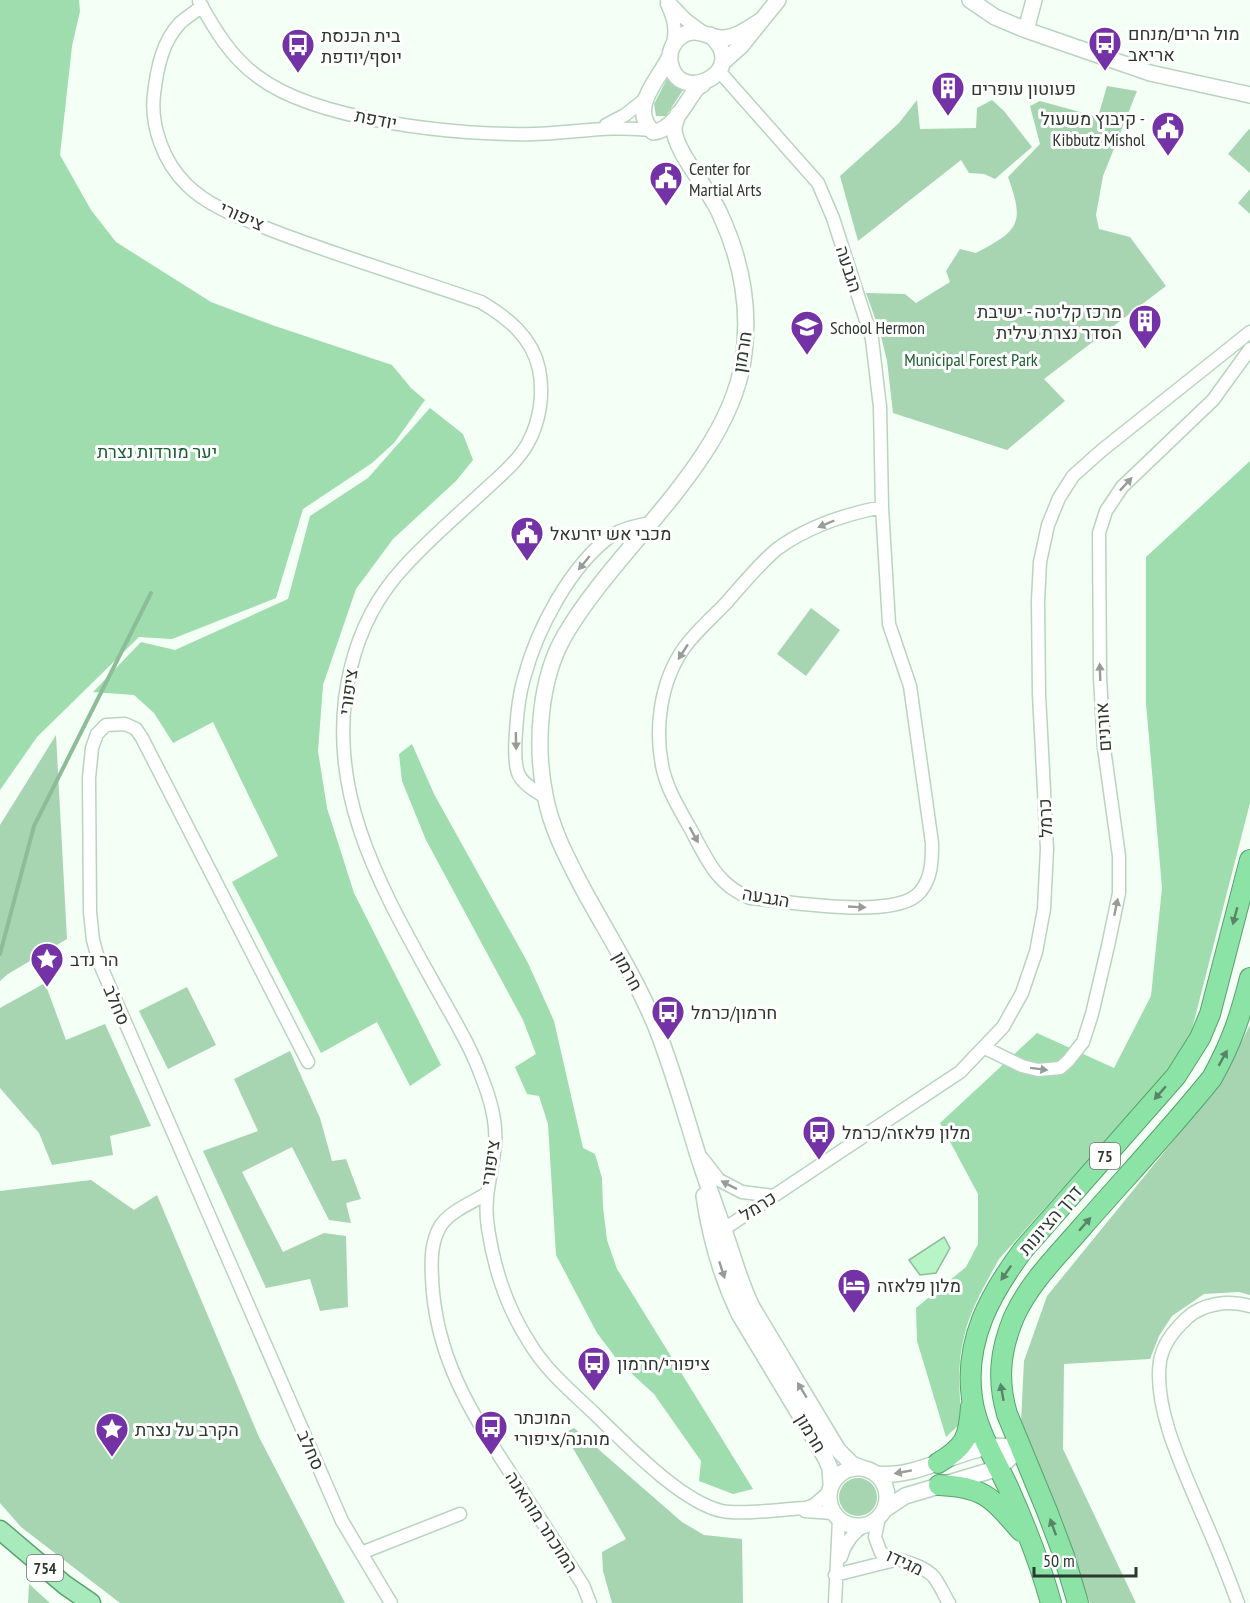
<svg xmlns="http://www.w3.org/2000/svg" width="1250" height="1603" font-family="'PT Sans Narrow',Heebo,sans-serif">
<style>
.green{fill:#a7d5b1}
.forest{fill:#9fdcae}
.water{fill:#b7f5c6;stroke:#8ebc99;stroke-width:1.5}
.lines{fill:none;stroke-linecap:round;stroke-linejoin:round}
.stream{stroke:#8ebc99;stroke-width:4}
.minor-casing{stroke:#b8d4be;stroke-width:15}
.tertiary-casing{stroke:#b8d4be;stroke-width:18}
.primary-casing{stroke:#58a36e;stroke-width:21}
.trunk-casing{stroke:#58a36e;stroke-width:22}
.minor{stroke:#fff;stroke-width:12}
.tertiary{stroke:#fff;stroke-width:15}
.primary{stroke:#a9eabc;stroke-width:18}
.trunk{stroke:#8ce3a6;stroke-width:20}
.oneway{fill:#969c97}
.oneway2{fill:#588565}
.labels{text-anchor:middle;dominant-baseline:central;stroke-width:6;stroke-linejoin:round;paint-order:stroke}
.shield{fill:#fff;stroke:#6c746d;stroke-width:1.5}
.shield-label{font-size:16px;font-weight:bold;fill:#2d382f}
.poi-label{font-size:18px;fill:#2d382f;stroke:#fff;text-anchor:start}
.street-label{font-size:18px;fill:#2d382f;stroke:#fff}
.park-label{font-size:18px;fill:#1d5e34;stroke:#fff}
</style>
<rect width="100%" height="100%" fill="#f4fff6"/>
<path class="green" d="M668,77L674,84L683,90L666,116H656L654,104Z
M1107,86L1137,91L1103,176L1096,215L1099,229L1130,237L1166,286L1044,379L1065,401L1007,450L893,413L887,361L880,332L866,293L905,294L916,303L950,282L946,271L960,249L976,253C1019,230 1025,224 1008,177L1040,144L1030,106L1040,101L1098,117Z
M917,100L920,129L976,128L977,108L992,100L1004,111L1032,147L995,179L984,174L969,173L961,160L858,241L840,176L899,123Z
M1249,129L1250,130V173L1228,154Z
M1250,189V214L1238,203Z
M811,608L840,630L806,676L777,654Z
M56,735L67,939L8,974L0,981V825Z
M45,983L66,1040L105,1024L151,1126L110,1136L113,1155L52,1165L39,1133L0,1088V1008Z
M187,987L216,1045L168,1069L139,1011Z
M1250,1025V1295L1239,1292L1204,1294L1172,1316L1159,1336L1150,1359L1064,1364L1063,1449L1136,1603H1090L1021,1422L1024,1361L1047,1296L1209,1097L1229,1066Z
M290,1051L320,1118L332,1161L346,1159L361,1199L346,1203L351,1223L329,1220L292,1147L242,1172L283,1252L324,1233L346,1236L348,1307L320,1311L310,1279L266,1288L203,1151L258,1131L234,1079Z
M91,1180L134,1210L157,1195L259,1437L345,1603H120L21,1527L0,1503V1191Z
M574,1428L682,1522L704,1535L742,1539L743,1603H612L603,1571L602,1552L626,1539L564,1433Z
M839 1497a19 19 0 1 1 38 0a19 19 0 1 1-38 0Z
M29,1584L50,1603H28Z"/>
<path class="forest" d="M0,0H79L80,11L72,46L60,155L91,210L116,242L211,302L275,326L392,365L411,388L425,400L394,443L372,463L303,509L276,598L172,639L139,637L37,737L0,790Z
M430,408L463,434L473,460L456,481L393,539L356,589L323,685L318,751L327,808L354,893L441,1065L410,1086L377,1022L321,1053L232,882L278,856L213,722L173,743L154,713L134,695L93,692L141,642L175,650L288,599L310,516L368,478Z
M1250,461V803L1191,1033L1167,1072L999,1259C986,1283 970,1309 964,1337C957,1364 959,1393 962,1422L946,1437L917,1341L916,1308L966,1267L978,1244V1194L940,1123L1037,1033L1114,1068L1151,996L1162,888L1146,703V557Z
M412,744L434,794L528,963L554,1021L583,1148L595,1154L602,1178L603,1207L607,1240L617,1269L753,1489L733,1494L699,1481L701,1461L654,1394L619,1362L597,1333L556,1255L548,1124L539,1096L527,1094L515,1067L536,1054L523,1020L426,840L402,781L399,754Z"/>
<path class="water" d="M944,1237L950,1248L936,1273L920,1275L909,1260Z"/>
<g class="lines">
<path class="stream" d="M0,954L34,826L151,593"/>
<g class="minor-casing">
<path id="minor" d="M667,0L685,19L704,33
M199,1C214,29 231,57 257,76C315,121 460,136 533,134C573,133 611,125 651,130
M667,4C674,19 677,30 672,47
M202,6C195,12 187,17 180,23C162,42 157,69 154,94C150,126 164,163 187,185C208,206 239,217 266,228C337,256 410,277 481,302C508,318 532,337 539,369C544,394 540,421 528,443C519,460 501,475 487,488C459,514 429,539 404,567C378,595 360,630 351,667C321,788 381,888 437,989C453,1018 471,1047 482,1078C490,1098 497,1123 495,1145C492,1175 483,1196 488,1228C494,1268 507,1308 529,1342C546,1371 572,1392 596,1415C626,1444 681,1502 722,1511C742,1515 784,1509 806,1508L814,1505L828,1493
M719,71L818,183L833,218L872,339L880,407L882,507L889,624L910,686L932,843C932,860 932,878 920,892C896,921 786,901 750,898C716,885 706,857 690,828C680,810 668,791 663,770C654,730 660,682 684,648C696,631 713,617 727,602C743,584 759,564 777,549C807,527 846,514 882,507
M606,125L625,115L645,99
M545,797C536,791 522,784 518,773C514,761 515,744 516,732C517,714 519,695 524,678C537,629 570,566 611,536C623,528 636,526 650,523
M985,1048L1022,1066L1038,1070L1060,1068L1068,1061L1083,1042L1092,1014L1108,946L1119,893V856L1104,748L1100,677L1099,533L1106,511L1122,487L1213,400L1250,349
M308,1062L142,738L136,729L125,724L106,725L97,734L92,748L89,778L90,912L93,940L99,962L342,1521L391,1603
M702,1158L719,1180L742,1192L774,1196
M486,1194C471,1203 451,1211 441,1225C431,1241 431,1260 432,1278C435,1356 470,1411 511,1474C535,1511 559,1548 583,1585L590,1603
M718,1233L960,1072L1003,1027L1022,993L1036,952L1044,909L1047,849L1039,694L1038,601L1040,562L1048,525L1059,498L1073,476L1101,451L1250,332
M805,1511L833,1513
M879,1517L875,1537L881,1553C898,1561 921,1563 934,1577C940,1585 944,1595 949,1603
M361,1553L460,1514
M841,1557C845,1543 852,1533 865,1525
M835,1575L895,1560
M835,1603L839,1519
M1238,1603C1227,1573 1215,1543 1202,1514C1184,1471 1153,1409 1160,1361C1163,1344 1174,1330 1186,1319C1202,1303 1229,1300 1250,1306"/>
</g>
<g class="tertiary-casing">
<path id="tertiary" d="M970,0L995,17L1026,30L1150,73L1250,95
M1026,30L1034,0
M710,35C753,72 676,108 670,61C669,52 673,43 680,37C696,25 709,39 724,38C738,37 750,27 762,20
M670,56C659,80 628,107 653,132C674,130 685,103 697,88L703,84
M722,63L741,46L778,0
M678,114C677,118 675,123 674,127C673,150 710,190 720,214C742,261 751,309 743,361C727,463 616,547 565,635C539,679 535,746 545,795C551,828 567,858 582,887C607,933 636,978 656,1027C672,1067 684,1110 697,1152C706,1181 717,1210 727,1239C735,1262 741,1285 752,1307L838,1450L852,1464L862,1468
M704,1196C710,1237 721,1276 739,1314L825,1457L830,1468L831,1484
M829 1497a29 29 0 1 1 58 0a29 29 0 1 1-58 0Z
M876,1474C916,1478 950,1454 988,1447C998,1445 1010,1447 1021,1448
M884,1510L905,1496L999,1468L1021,1448"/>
</g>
<g class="primary-casing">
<path id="primary" d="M0,1530L65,1585L91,1603"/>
</g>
<g class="trunk-casing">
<path id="trunk" d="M938,1463C965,1447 969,1438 971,1407
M939,1485C985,1487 992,1498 1021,1531
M1051,1603C1040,1563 1025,1525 1008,1487C995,1459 976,1429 972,1398C964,1340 991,1293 1023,1250L1176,1076L1200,1038L1210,1014L1250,860
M1078,1603L1064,1556L1047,1511L1007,1414C997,1380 1000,1350 1014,1317C1029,1283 1059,1254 1083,1226C1126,1177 1171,1129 1212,1078C1232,1042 1240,1017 1250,978"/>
</g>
<use href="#minor" class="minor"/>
<use href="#tertiary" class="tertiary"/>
<use href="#primary" class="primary"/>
<use href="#trunk" class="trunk"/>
</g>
<defs><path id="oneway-solid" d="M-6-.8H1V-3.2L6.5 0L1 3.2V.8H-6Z" transform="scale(1.5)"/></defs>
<g class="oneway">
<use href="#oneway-solid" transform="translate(1126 484) rotate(-47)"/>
<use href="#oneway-solid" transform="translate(826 524) rotate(157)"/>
<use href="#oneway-solid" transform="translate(584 563) rotate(129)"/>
<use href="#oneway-solid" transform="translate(683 652) rotate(123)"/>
<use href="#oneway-solid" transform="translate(1100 672) rotate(-92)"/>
<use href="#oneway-solid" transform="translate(516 741) rotate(89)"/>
<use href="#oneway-solid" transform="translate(694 835) rotate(61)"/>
<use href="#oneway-solid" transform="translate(857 907) rotate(3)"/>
<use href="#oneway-solid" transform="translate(1116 907) rotate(-78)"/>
<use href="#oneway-solid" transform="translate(1039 1069) rotate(7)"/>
<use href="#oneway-solid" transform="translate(729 1185) rotate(-153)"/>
<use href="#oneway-solid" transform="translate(722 1270) rotate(72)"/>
<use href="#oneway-solid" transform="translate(802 1390) rotate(-121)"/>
<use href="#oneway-solid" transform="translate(903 1472) rotate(170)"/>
</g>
<g class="oneway2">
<use href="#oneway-solid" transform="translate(1235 916) rotate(105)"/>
<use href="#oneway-solid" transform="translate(1223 1058) rotate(-61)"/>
<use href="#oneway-solid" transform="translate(1160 1093) rotate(131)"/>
<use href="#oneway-solid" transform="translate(1085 1224) rotate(-49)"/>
<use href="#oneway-solid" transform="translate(1006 1273) rotate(125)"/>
<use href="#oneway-solid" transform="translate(1002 1392) rotate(-100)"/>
<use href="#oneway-solid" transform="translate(1053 1527) rotate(-110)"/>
</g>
<defs>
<g id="bus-pin" transform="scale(1.725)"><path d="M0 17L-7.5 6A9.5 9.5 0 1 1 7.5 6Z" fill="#7332a6" stroke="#fff"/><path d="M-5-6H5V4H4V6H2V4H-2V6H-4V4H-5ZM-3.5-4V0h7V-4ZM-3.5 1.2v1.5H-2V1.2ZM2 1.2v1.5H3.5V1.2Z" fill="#fff"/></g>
<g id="building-pin" transform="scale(1.725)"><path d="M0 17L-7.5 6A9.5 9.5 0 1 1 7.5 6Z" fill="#7332a6" stroke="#fff"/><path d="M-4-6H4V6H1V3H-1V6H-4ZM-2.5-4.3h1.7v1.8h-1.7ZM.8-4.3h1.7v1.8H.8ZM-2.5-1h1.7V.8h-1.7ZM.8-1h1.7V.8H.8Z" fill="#fff"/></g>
<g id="civic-pin" transform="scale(1.725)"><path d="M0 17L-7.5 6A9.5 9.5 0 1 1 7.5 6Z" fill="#7332a6" stroke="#fff"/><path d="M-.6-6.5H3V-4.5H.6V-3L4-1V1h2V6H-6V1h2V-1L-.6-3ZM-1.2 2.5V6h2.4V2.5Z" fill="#fff"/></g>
<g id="school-pin" transform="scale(1.725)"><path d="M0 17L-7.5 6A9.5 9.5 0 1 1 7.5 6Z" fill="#7332a6" stroke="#fff"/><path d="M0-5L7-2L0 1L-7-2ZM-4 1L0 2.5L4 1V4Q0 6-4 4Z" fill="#fff"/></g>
<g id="sight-pin" transform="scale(1.725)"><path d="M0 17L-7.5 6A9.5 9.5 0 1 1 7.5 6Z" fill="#7332a6" stroke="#fff"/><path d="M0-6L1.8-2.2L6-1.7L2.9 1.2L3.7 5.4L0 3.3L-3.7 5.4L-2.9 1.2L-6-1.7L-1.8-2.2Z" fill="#fff"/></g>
<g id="hotel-pin" transform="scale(1.725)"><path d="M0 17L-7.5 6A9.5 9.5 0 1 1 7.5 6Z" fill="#7332a6" stroke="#fff"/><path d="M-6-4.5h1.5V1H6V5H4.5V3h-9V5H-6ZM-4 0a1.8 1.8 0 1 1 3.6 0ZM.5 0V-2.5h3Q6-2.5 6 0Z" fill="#fff"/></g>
</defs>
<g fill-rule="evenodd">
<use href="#bus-pin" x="1105" y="43"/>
<use href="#bus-pin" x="298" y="45"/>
<use href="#building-pin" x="948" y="88"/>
<use href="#civic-pin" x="1168" y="128"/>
<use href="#civic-pin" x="666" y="178"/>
<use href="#building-pin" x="1145" y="321"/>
<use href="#school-pin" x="807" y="327"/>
<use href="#civic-pin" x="527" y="533"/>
<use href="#sight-pin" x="47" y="959"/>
<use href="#bus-pin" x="668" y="1012"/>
<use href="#bus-pin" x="819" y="1132"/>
<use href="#hotel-pin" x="854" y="1285"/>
<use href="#bus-pin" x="594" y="1363"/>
<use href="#bus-pin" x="491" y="1427"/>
<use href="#sight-pin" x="112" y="1429"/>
</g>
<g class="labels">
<g class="shield">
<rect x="1090" y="1143" width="30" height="26" rx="4.5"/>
<rect x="27" y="1555" width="36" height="26" rx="4.5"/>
</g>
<g class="shield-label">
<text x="1105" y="1156">75</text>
<text x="45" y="1568">754</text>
</g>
<g class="poi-label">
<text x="1128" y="33">מול הרים/מנחם<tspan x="1128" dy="21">אריאב</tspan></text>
<text x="321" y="35">בית הכנסת<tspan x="321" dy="21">יוסף/יודפת</tspan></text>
<text x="971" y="88">פעוטון עופרים</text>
<text x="1145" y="118" text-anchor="end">קיבוץ משעול -<tspan x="1145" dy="21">Kibbutz Mishol</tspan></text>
<text x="689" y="168">Center for<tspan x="689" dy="21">Martial Arts</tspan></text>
<text x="1122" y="311" text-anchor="end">מרכז קליטה - ישיבת<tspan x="1122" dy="21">הסדר נצרת עילית</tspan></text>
<text x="830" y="327">School Hermon</text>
<text x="550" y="533">מכבי אש יזרעאל</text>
<text x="70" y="959">הר נדב</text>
<text x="691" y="1012">חרמון/כרמל</text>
<text x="842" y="1132">מלון פלאזה/כרמל</text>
<text x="877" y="1285">מלון פלאזה</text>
<text x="617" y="1363">ציפורי/חרמון</text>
<text x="514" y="1417">המוכתר<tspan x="514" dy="21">מוהנה/ציפורי</tspan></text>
<text x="135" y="1429">הקרב על נצרת</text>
</g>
<g class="street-label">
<text transform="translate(376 119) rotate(11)">יודפת</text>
<text transform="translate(242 216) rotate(24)">ציפורי</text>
<text transform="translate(849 269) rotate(72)">הגבעה</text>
<text transform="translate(742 352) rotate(-81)">חרמון</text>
<text transform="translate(348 692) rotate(-82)">ציפורי</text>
<text transform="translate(1103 727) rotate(-94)">אורנים</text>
<text transform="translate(1045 818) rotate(-93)">כרמל</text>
<text transform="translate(766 897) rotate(10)">הגבעה</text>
<text transform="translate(628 971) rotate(61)">חרמון</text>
<text transform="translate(117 1005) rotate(67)">סחלב</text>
<text transform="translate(490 1163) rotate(-82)">ציפורי</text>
<text transform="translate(758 1206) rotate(-33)">כרמל</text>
<text transform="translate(1050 1220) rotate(-49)">דרך הציונות</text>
<text transform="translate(811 1433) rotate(59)">חרמון</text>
<text transform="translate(311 1450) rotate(66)">סחלב</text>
<text transform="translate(542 1522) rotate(57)">המוכתר מוהאנה</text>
<text transform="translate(905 1562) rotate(25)">מגידו</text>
</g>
<g class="park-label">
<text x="971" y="359">Municipal Forest Park</text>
<text x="157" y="451">יער מורדות נצרת</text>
</g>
</g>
<path d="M1034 1567v9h102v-9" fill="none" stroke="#2d382f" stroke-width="3"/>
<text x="1043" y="1567" font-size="18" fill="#2d382f" stroke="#ffffff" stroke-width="4.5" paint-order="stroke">50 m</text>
</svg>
